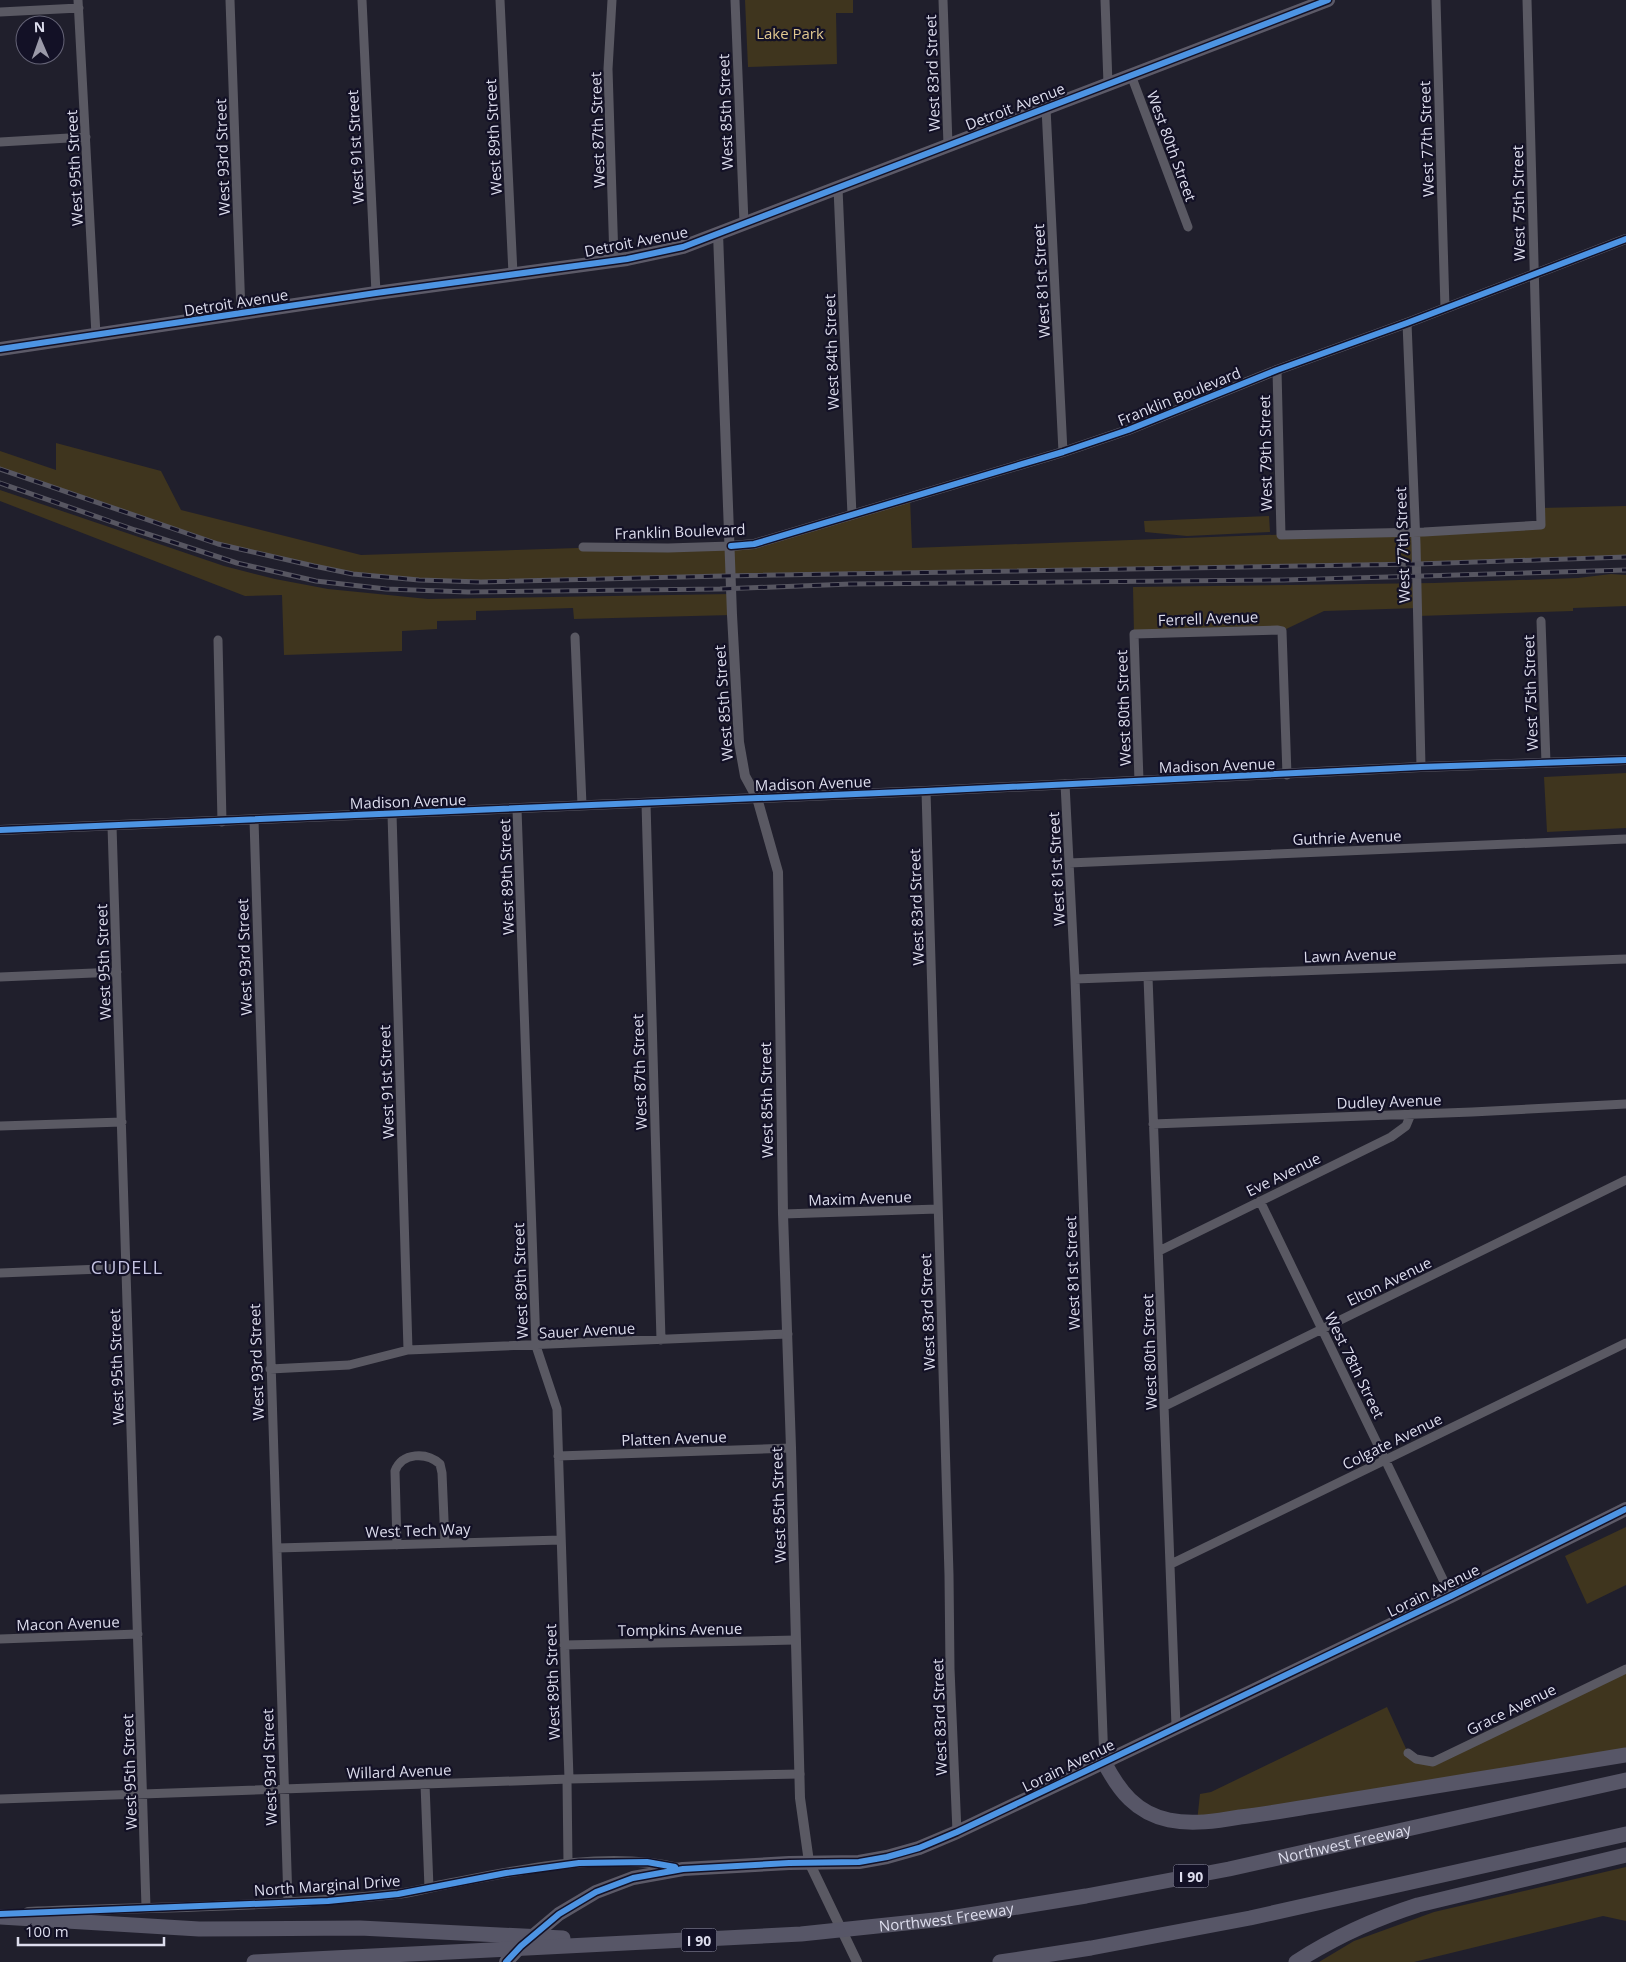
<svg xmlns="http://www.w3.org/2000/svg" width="1626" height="1962" font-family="'Open Sans',sans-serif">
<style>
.green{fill:#3f351e}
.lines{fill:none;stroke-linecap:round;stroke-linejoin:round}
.minor{stroke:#5a5963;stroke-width:9}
.tertiary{stroke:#5a5963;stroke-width:10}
.primary{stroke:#5c5a68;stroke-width:14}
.motorway{stroke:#575667;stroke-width:15}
.rail-casing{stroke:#575661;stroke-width:5}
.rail{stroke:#131126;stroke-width:3;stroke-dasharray:9;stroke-linecap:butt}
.cycleway-casing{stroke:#131126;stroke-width:9}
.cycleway{stroke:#4d94e3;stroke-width:6}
.labels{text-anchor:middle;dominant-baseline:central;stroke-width:4.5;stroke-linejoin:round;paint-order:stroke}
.shield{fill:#131126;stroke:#a0a0b1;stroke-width:1}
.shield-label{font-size:14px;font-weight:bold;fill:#dddded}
.park-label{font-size:15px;fill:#e1c890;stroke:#131126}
.street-label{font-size:15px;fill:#dddded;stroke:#131126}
.quarter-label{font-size:18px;letter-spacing:1px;fill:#c5c4e3;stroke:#131126}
</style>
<rect width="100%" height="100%" fill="#201f2c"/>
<path class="green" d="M745,0H853V13H836L837,64L748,67Z
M56,443L161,471L181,510L361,555L577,548L731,546L910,498L912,548L1540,525V508L1626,506V557L1418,564L723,576L481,582L419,580L353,574L314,566L218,544L0,469V451L56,470Z
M0,490L224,566L275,579L328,589L428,599L731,594L732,615L574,619L573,608L476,611V620L437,621V629L402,631V651L284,655L282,595L245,596L0,501Z
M1269,516L1270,532L1187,536L1145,532L1144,521Z
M1611,574L1626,575V606L1573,608V611L1418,616V608L1324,611L1282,631L1134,634L1133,587L1434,583L1578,578Z
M1626,773V828L1547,832L1544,777Z
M1626,1527V1585L1587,1604L1565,1556Z
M1626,1669V1755L1197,1822L1200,1794L1211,1792L1387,1707L1408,1753L1433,1762Z
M1626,1867V1921L1603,1916L1414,1962H1319L1354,1941L1434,1912Z"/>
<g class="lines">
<path class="minor" d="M78,0L96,335
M230,0L241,314
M362,0L376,293
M500,0L513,274
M612,0L608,69L614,260
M735,0L744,223
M943,0L948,145
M1105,0L1108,84
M1436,0L1445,308
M0,12L79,8
M1131,75L1188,227
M1046,108L1063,452
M0,142L86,137
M838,188L852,515
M1407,323L1416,544L1421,767
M1277,370L1281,535L1424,532L1541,525L1527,0
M583,547L668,548L731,546
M1541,621L1546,763
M575,637L582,805
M218,640L222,822
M1139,781L1134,634L1277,630L1282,631L1287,775
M1065,784L1075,979L1104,1762
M926,791L949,1575L950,1669L957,1832
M646,803L661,1340
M517,809L536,1346L557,1409L569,1779
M392,814L408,1350
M254,820L288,1902
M112,826L146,1907
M1069,863L1626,839
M0,977L117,972
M1148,977L1176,1726
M1075,979L1626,959
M1153,1124L1472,1112L1626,1104
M0,1126L122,1122
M1260,1201L1451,1596
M783,1214L938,1209
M1159,1251L1391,1137L1406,1126L1411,1114
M0,1273L127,1268
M270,1369L349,1365L408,1350L788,1334
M1165,1406L1626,1180
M558,1456L791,1448
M397,1545L395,1471C402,1452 427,1452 440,1464L442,1473L445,1543
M277,1548L561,1540
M1171,1564L1626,1343
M0,1639L138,1634
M564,1645L796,1640
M1408,1753L1416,1759L1433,1762L1626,1669
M567,1779L568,1864
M425,1784L429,1888
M0,1799L569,1779L800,1774"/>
<path class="tertiary" d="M718,233L732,615L739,742L745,776L757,798L778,872L783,1214L791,1448L800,1798L809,1862L857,1962
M731,546L754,544L1063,452L1128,430L1277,370L1407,323L1626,239
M0,830L926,791L1421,767L1626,760
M28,1912C150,1907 273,1907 395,1894C412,1893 430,1887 447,1884C520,1870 606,1850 679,1868"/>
<path class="primary" d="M0,349L376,293L627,259L683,247L1328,0
M506,1962L521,1946L559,1914L596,1892L633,1878L683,1869L789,1863L859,1862L887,1857L919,1848L957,1832L1094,1767L1451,1596L1626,1509"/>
<g class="motorway">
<path d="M1104,1762C1119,1791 1136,1813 1169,1820C1192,1825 1217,1821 1240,1817C1267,1814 1293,1809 1319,1805C1421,1788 1524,1772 1626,1755"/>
<path d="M0,1917L199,1929L360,1928L563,1938"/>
<path id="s1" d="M254,1962L801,1934L944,1919L1086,1896L1229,1869L1626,1780"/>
<path d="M1000,1962L1091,1948L1250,1918L1626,1834"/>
<path d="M1296,1962C1335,1937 1374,1919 1418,1905L1626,1855"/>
</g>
<g class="rail-casing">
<path id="rail" d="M0,469L218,544L314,566L353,574L419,580L481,582L723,576L1418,564L1626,557
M0,483L135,530L237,563L316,581L386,589L468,592L720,589L851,584L1284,580L1626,570"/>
</g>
<use href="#rail" class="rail"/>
<g class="cycleway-casing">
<path id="cycleway" d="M0,349L376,293L627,259L683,247L1328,0
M731,546L754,544L1063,452L1128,430L1277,370L1407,323L1626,239
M0,830L926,791L1421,767L1626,760
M0,1914L328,1901L398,1894L506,1873L579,1863L647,1862L675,1867
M506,1962L521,1946L559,1914L596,1892L633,1878L683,1869L789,1863L859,1862L887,1857L919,1848L957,1832L1094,1767L1451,1596L1626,1509"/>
</g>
<use href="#cycleway" class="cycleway"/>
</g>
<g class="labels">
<g class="shield">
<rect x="1173.5" y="1864.5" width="35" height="23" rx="4"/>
<rect x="681.5" y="1928.5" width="35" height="23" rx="4"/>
</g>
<g class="shield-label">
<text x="1191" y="1876">I 90</text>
<text x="699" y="1940">I 90</text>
</g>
<g class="park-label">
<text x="790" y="33">Lake Park</text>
</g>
<g class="street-label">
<text transform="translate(932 73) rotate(-92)">West 83rd Street</text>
<text transform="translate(1015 106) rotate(-21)">Detroit Avenue</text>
<text transform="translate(725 112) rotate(-92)">West 85th Street</text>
<text transform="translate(597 130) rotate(-92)">West 87th Street</text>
<text transform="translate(493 137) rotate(-93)">West 89th Street</text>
<text transform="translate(1426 139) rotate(-92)">West 77th Street</text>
<text transform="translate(1172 146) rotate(70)">West 80th Street</text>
<text transform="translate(355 147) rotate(-93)">West 91st Street</text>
<text transform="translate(222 157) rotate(-92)">West 93rd Street</text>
<text transform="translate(74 168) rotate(-93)">West 95th Street</text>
<text transform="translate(1518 203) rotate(-91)">West 75th Street</text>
<text transform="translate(636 241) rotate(-11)">Detroit Avenue</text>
<text transform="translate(1041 281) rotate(-93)">West 81st Street</text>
<text transform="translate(236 302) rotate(-9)">Detroit Avenue</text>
<text transform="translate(831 352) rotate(-92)">West 84th Street</text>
<text transform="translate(1179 396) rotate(-22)">Franklin Boulevard</text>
<text transform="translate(1265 453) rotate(-91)">West 79th Street</text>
<text transform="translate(680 531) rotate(-2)">Franklin Boulevard</text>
<text transform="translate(1402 545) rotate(-92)">West 77th Street</text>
<text transform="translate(1208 618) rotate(-2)">Ferrell Avenue</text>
<text transform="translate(1530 693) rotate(-92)">West 75th Street</text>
<text transform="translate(723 703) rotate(-94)">West 85th Street</text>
<text transform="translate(1123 708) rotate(-92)">West 80th Street</text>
<text transform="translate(1217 765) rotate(-2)">Madison Avenue</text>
<text transform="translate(813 783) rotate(-2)">Madison Avenue</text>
<text transform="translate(408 801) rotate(-2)">Madison Avenue</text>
<text transform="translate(1347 837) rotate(-2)">Guthrie Avenue</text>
<text transform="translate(1056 869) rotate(-93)">West 81st Street</text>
<text transform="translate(506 877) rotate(-92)">West 89th Street</text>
<text transform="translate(916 907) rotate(-92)">West 83rd Street</text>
<text transform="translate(1350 955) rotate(-2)">Lawn Avenue</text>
<text transform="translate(244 957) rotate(-92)">West 93rd Street</text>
<text transform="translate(103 962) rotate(-92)">West 95th Street</text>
<text transform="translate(639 1072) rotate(-92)">West 87th Street</text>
<text transform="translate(386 1082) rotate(-92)">West 91st Street</text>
<text transform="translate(766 1100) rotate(-91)">West 85th Street</text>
<text transform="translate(1389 1101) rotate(-2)">Dudley Avenue</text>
<text transform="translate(1283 1174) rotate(-26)">Eve Avenue</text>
<text transform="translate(860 1198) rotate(-2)">Maxim Avenue</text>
<text transform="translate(1072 1273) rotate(-92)">West 81st Street</text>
<text transform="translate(520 1281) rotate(-92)">West 89th Street</text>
<text transform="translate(1389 1281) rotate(-26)">Elton Avenue</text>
<text transform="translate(927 1312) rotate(-92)">West 83rd Street</text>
<text transform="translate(587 1330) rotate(-3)">Sauer Avenue</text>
<text transform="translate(1149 1352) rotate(-92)">West 80th Street</text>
<text transform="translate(256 1362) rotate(-92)">West 93rd Street</text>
<text transform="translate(1355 1365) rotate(64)">West 78th Street</text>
<text transform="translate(116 1367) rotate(-92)">West 95th Street</text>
<text transform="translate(674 1438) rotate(-2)">Platten Avenue</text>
<text transform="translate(1392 1441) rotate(-26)">Colgate Avenue</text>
<text transform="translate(778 1505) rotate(-92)">West 85th Street</text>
<text transform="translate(418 1530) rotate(-2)">West Tech Way</text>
<text transform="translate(1433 1590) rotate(-26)">Lorain Avenue</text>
<text transform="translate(68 1623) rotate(-2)">Macon Avenue</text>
<text transform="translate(680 1629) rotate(-1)">Tompkins Avenue</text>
<text transform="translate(552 1682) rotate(-92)">West 89th Street</text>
<text transform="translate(1511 1709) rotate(-26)">Grace Avenue</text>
<text transform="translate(939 1717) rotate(-92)">West 83rd Street</text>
<text transform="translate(1068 1765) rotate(-26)">Lorain Avenue</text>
<text transform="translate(269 1767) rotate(-92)">West 93rd Street</text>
<text transform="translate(399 1771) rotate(-2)">Willard Avenue</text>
<text transform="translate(129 1772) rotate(-92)">West 95th Street</text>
<text stroke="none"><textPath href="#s1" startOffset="1099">Northwest Freeway</textPath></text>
<text transform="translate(327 1885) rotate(-4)">North Marginal Drive</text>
<text stroke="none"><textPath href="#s1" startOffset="694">Northwest Freeway</textPath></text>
</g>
<g class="quarter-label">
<text x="127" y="1267">CUDELL</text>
</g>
</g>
<g transform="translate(40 40) rotate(358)"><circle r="24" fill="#131126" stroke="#646376"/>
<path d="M0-4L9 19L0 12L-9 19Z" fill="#9b9aa9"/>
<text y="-8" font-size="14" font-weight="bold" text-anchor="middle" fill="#dddded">N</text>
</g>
<path d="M18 1937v8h146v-8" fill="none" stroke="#dddded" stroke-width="2.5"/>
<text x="25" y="1937" font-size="15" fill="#dddded" stroke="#131126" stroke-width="4" paint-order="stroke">100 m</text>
</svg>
